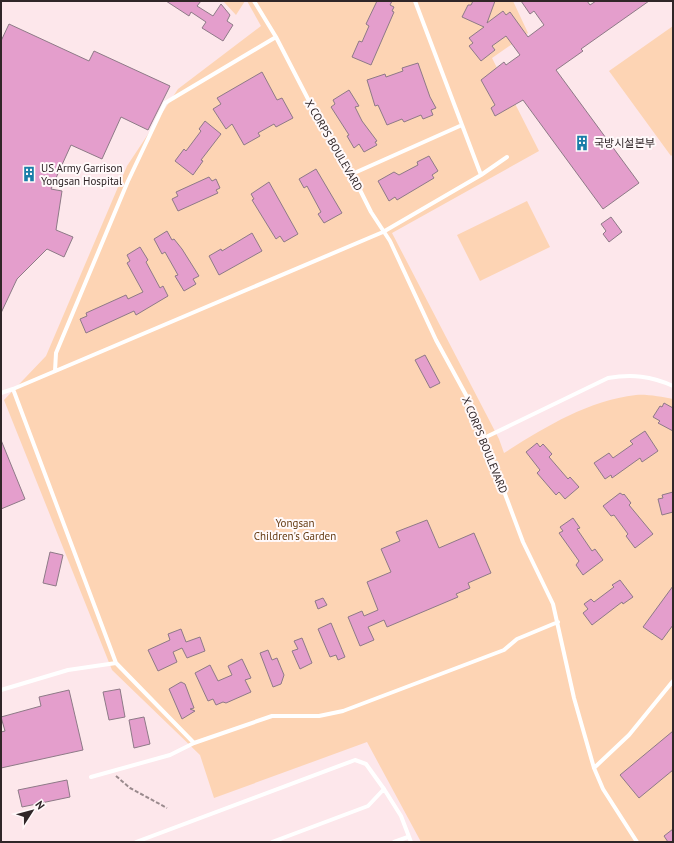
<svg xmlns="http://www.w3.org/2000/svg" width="674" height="843" font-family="'PT Sans','Noto Sans KR',sans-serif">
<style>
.green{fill:#fdd4b4}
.building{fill:#e49ecc;stroke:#8e7a87}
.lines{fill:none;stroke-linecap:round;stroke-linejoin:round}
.path{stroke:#9a8a8d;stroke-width:2;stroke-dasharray:4 2;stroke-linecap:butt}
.service{stroke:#fff;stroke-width:4}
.labels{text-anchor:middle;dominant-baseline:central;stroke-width:4;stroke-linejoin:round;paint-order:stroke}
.poi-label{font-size:11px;fill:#302628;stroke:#fff9fa;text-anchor:start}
.street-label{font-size:11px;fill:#302628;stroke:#fff9fa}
.park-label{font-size:11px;fill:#663d15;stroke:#fff9fa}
</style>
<rect width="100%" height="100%" fill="#fde7eb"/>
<path class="green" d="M223,1H245L236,15Z
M247,1H513L528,33L492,58L539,151L392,233L499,439L504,453C545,427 587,401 636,395C647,394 662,397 673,399V842H421L367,742L214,798L200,755L112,670L4,400L46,356L127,166L178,89L261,26Z
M673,26V154L671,156L609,71Z
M527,201L550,247L480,281L457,235Z"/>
<path class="building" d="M166,1H201L197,6L213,16L221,4L230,15L227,21L233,25L223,41L202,28L206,22L191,12L189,16Z
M377,1H392L390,5L394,7L392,11L394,12L371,65L352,57L359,41L362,42L369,26L366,24Z
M473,1H495L487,23L503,11L506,15L510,12L528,37L544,25L534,11L530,14L521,1H587L590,5L596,1H649L581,49L583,51L556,70L639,183L603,209L523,100L495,116L491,108L495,105L481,80L504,62L506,65L520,55L506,36L492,46L495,50L481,61L469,46L473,43L469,38L484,27L462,17L468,5H471Z
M9,24L89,61L94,51L170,86L148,130L121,117L102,159L71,145L51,189L62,191L56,230L73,237L64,257L47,249L17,279L1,313V41Z
M418,63L430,97L436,108L431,110L433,115L423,119L421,115L404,122L402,119L387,125L378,105L375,106L367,80L385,74L386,77L403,71L402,68Z
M262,72L277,100L282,98L293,118L276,127L274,124L258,133L260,136L244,145L232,124L226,129L213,109L221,104L217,98Z
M349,90L359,106L355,107L362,121L377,141L375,142L377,145L364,152L359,144L354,148L347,136L349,135L331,107L335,104L333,100Z
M205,121L221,134L201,160L203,161L193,175L175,161L184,149L186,151L201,131L199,129Z
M429,156L438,171L432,175L434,178L397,200L395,197L389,201L378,181L394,172L399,175L418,165L417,162Z
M316,169L342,213L324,223L318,214L321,212L307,186L304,188L299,179Z
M209,177L212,181L216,179L220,188L216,190L218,193L178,211L172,199L178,196L176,192Z
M269,182L298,234L284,242L280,236L276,239L252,200L254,199L251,194Z
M611,217L622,232L609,242L603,234L606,231L601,224Z
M167,231L172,240L174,239L182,249L199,276L193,279L196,284L184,291L175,276L178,275L165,252L162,254L154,239Z
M252,233L262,251L219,275L209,256L221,249L222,251Z
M140,247L148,260L146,262L160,288L163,286L168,296L136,315L134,311L86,333L80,319L87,316L86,313L126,295L128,299L143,292L127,263L130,261L127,255Z
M425,355L440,383L430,388L415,360Z
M664,403L673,408V431L658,423L660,421L653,417L660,406L662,407Z
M645,431L658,451L642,462L640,458L612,478L611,475L605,479L594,463L609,453L613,458L633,444L630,441Z
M1,440L25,499L1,509Z
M537,443L540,447L543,444L552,454L549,457L568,479L570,477L579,487L565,499L559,492L556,495L537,473L540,470L526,452Z
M673,492V512L662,515L658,499L663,498L662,495Z
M620,493L623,495L624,494L631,503L629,505L653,534L635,548L626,536L628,534L614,515L611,516L603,506Z
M573,518L580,528L577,529L592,551L595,549L603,560L583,575L576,565L579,561L559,533L563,531L560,527Z
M427,520L439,548L474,533L491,573L468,583L470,588L456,594L458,597L387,627L384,620L368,627L374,640L360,646L348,617L362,611L364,616L378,610L367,582L391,572L381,549L400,541L396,532Z
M50,552L63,555L56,586L43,583Z
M620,580L633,597L623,604L622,602L592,625L583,613L588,609L584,604L591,599L594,602L614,587L612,585Z
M673,586V625L662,640L643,627Z
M323,598L327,605L318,609L315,601Z
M331,623L345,657L338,660L336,655L330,657L318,629Z
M181,629L186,642L200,637L205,651L187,658L182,648L173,652L177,662L158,671L148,650L170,640L168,634Z
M302,638L312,663L300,669L292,651L298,649L294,641Z
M268,650L272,660L277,658L284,675L281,684L273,687L260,653Z
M242,659L251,678L245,680L251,692L226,703L223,702L216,705L213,699L208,701L195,673L210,665L218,681L232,675L228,666Z
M181,682L185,684L194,708L190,709L195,711L182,719L169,689Z
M120,689L125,717L109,720L103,692Z
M69,690L83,750L1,768V732L5,731L1,717L41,706L39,697Z
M144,717L150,744L134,748L129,720Z
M673,731V770L639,798L620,775Z
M67,780L70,797L22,807L18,790Z
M673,829V842H668L664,836Z"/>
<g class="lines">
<path class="path" d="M116,776L130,788L167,808"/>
<path class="service" d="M254,1L276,37L323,128L352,174L371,212L390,241L436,340L472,406L523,542L553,604L574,698L594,768L603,789L637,842
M415,1L481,175
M507,157L481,175L383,232L13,389L116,663L194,743L272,716H319L343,711L504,650L517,639L558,622
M352,174L462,125
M55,371L56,353L128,181L165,103L276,37
M1,393L13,389
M484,438L608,378C632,374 651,376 673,386
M1,690L68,670L116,663
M594,768L629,735L673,681
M91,777L170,755L194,743
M384,789L401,816L411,842
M136,842L355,760L366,764L384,789L368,806L272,842
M394,842L408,837"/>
</g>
<defs>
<g id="building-bare" transform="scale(1.2)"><path d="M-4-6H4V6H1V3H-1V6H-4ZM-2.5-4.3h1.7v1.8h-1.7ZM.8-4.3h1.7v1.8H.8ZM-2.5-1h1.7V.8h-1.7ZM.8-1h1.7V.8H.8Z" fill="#1a7da8" stroke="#fff9fa" stroke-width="2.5" paint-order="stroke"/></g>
</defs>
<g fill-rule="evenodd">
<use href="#building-bare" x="582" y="143"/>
<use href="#building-bare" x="29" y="174"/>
</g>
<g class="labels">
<g class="poi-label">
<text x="594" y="143">국방시설본부</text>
<text x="41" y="168">US Army Garrison<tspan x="41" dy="13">Yongsan Hospital</tspan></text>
</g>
<g class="street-label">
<text transform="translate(334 145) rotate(60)">X CORPS BOULEVARD</text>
<text transform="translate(485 445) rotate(68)">X CORPS BOULEVARD</text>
</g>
<g class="park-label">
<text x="295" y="523">Yongsan<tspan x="295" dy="13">Children's Garden</tspan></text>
</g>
</g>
<rect width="674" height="843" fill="none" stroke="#302628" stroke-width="4"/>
<g transform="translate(32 811) rotate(54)" stroke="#fff9fa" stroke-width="3" paint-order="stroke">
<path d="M0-3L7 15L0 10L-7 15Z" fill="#302628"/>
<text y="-6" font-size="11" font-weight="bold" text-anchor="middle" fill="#302628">N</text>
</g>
</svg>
